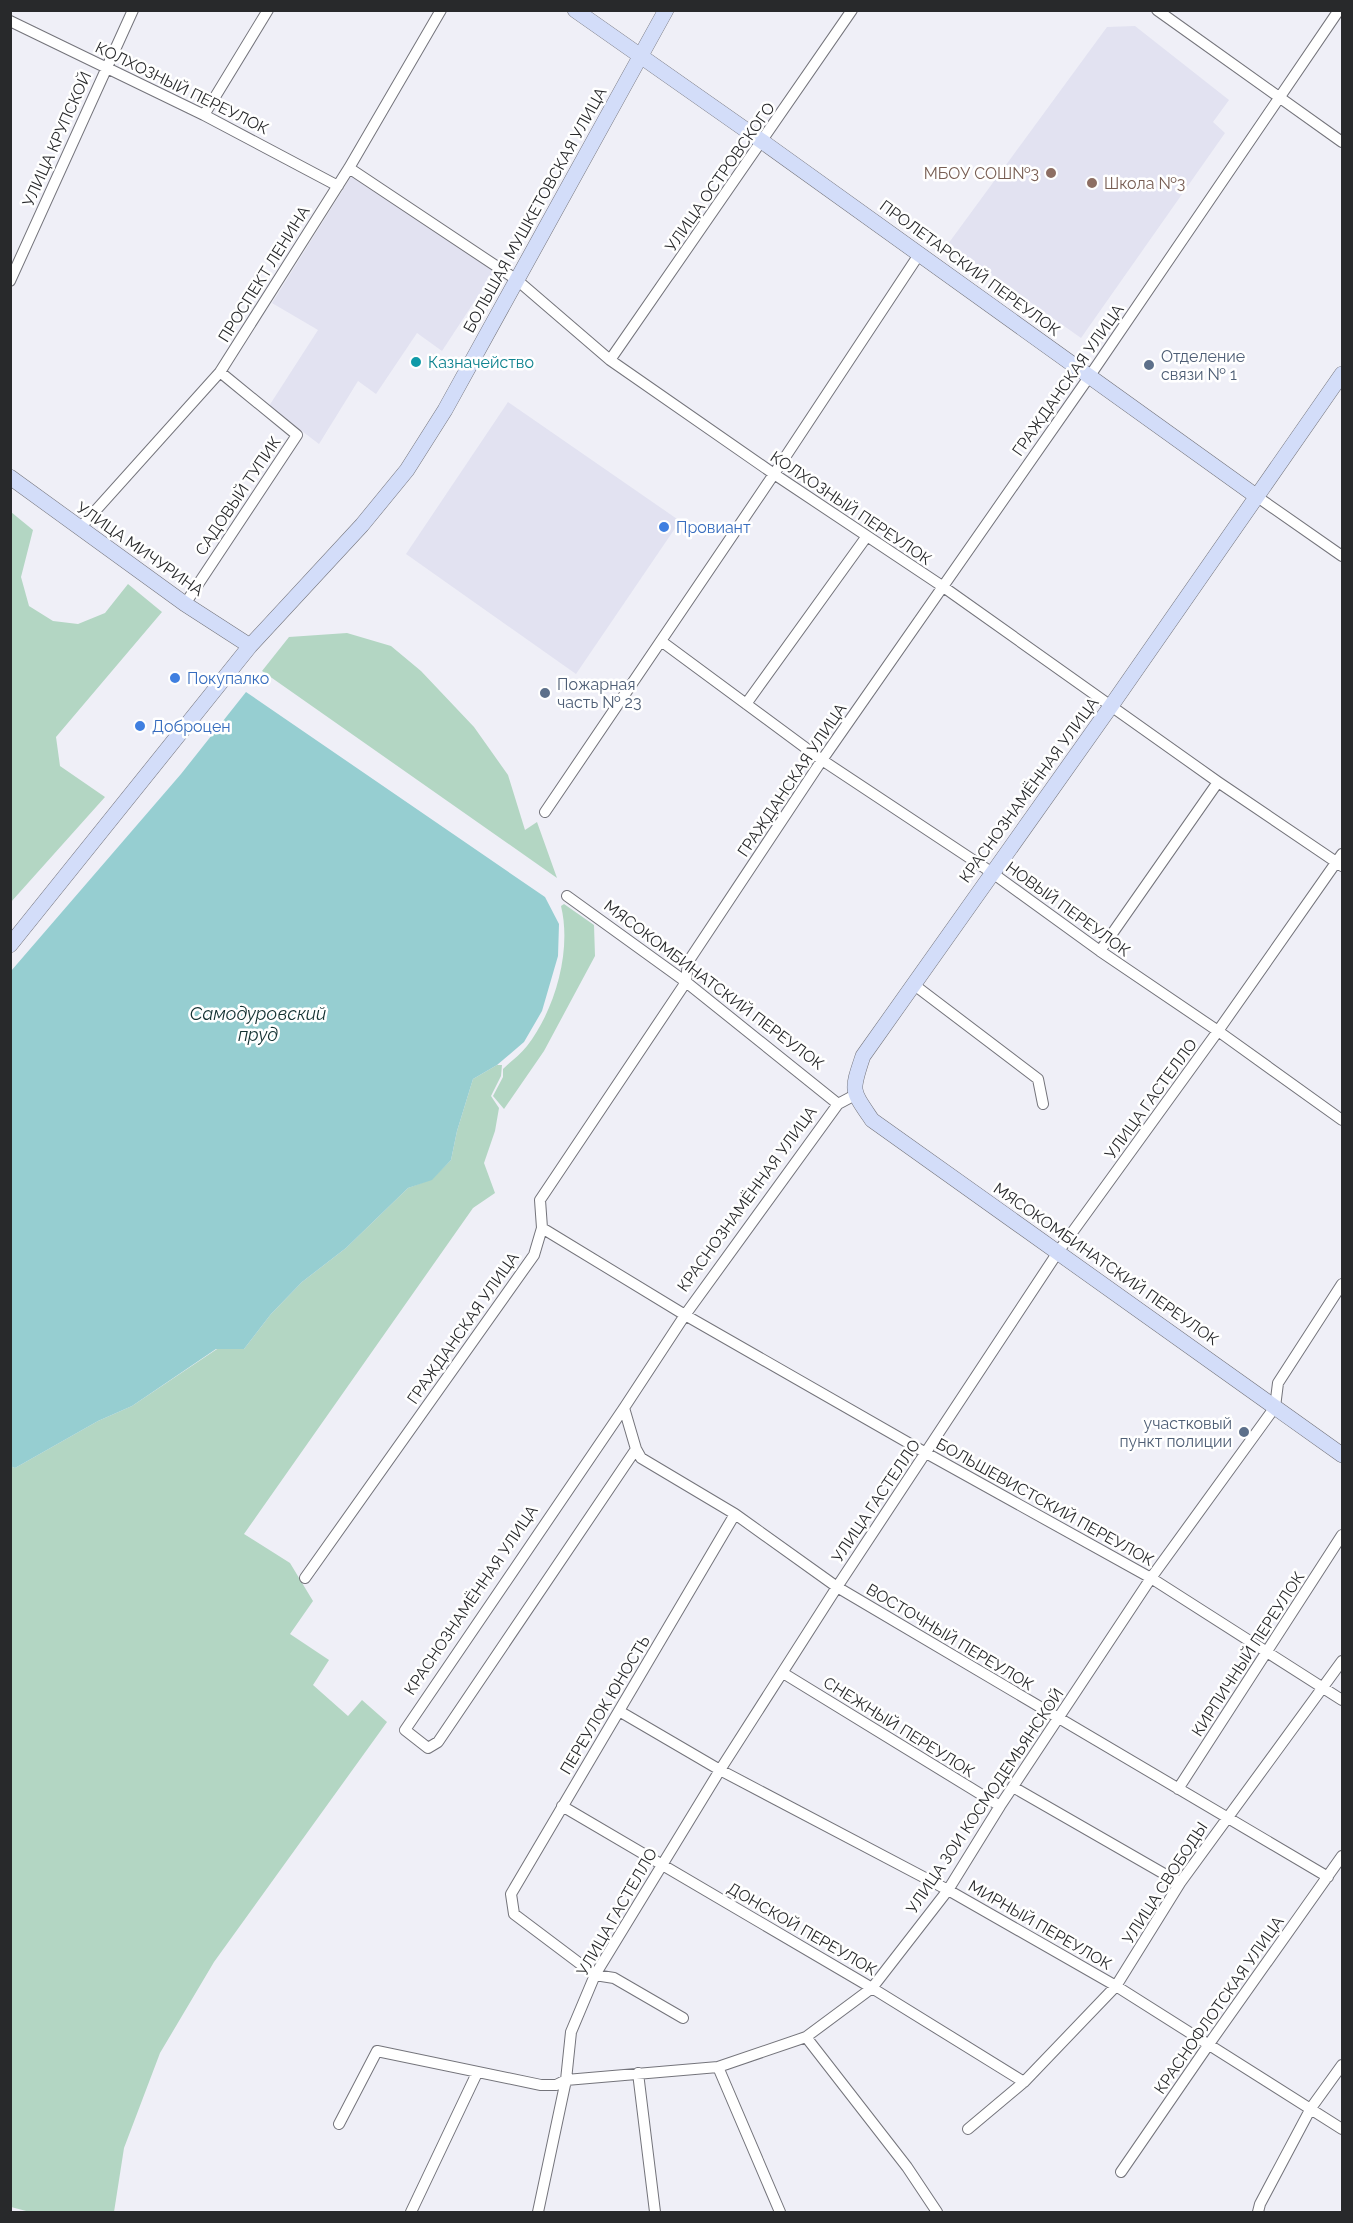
<svg xmlns="http://www.w3.org/2000/svg" width="1353" height="2223" font-family="Raleway,sans-serif">
<style>
.built{fill:#e2e2f1}
.green{fill:#b3d6c3}
.water{fill:#96ced1}
.lines{fill:none;stroke-linecap:round;stroke-linejoin:round}
.street-casing{stroke:#74747b;stroke-width:12}
.secondary-casing{stroke:#74747b;stroke-width:16}
.street{stroke:#fff;stroke-width:10}
.secondary{stroke:#d3ddf9;stroke-width:15}
.education-dot{fill:#8d6e63;stroke:#fff;stroke-width:2}
.culture-dot{fill:#0f9aa8;stroke:#fff;stroke-width:2}
.service-dot{fill:#5c6f8a;stroke:#fff;stroke-width:2}
.shop-dot{fill:#3f7fe0;stroke:#fff;stroke-width:2}
.labels{text-anchor:middle;dominant-baseline:central;stroke-width:5;stroke-linejoin:round;paint-order:stroke}
.street-label{font-size:16px;fill:#28292b;stroke:#fff}
.education-label{font-size:16px;fill:#785e54;stroke:#fff;text-anchor:end}
.service-label{font-size:16px;fill:#4e5e75;stroke:#fff;text-anchor:start}
.culture-label{font-size:16px;fill:#0d838f;stroke:#fff;text-anchor:start}
.shop-label{font-size:16px;fill:#366cbe;stroke:#fff;text-anchor:start}
.water-label{font-size:18px;font-style:italic;fill:#123031;stroke:#fff}
</style>
<rect width="100%" height="100%" fill="#efeff7"/>
<path class="built" d="M1135,26L1229,100L1213,122L1225,133L1081,338L948,244L1107,27Z
M352,175L495,270L442,351L417,333L376,394L358,381L319,444L269,406L318,330L272,303Z
M508,402L680,521L576,674L406,554Z"/>
<path class="green" d="M11,512L33,530L21,577L29,606L53,621L78,624L105,613L128,584L162,612L56,737L60,766L105,797L11,902Z
M347,633L391,646L421,671L474,727L508,775L525,830L537,822L557,878L262,671L289,637Z
M564,904L594,925L595,956L544,1051L504,1109L493,1096L503,1077V1069C511,1061 520,1055 527,1046C555,1010 572,951 561,906Z
M497,1065H502L501,1076L491,1096L499,1108L495,1131L484,1163L495,1193L473,1208L244,1534L290,1563L313,1601L290,1634L329,1660L313,1685L348,1716L362,1700L387,1722L214,1962L160,2053L124,2148L114,2212H30L11,2207L10,1466L15,1468L98,1421L132,1406L217,1349H244L271,1314L302,1282L346,1248L408,1188L432,1179L451,1160L457,1131L473,1079Z"/>
<path class="water" d="M246,692L545,897L559,924L558,956L542,1011L524,1042L497,1065L473,1079L457,1131L451,1160L432,1180L408,1188L346,1248L302,1282L271,1314L244,1349H216L132,1406L98,1421L15,1468L10,1466L11,971L181,774Z"/>
<g class="lines">
<g class="street-casing">
<path id="street" d="M1157,10L1342,142
M10,21L204,115L338,186
M204,115L268,10
M349,168L517,280L610,360L774,474L942,586L1218,782L1342,866
M10,281L133,10
M610,360L852,10
M1256,496L1342,556
M79,529L220,372L349,168L441,10
M185,604L297,435L220,372
M661,641L822,760L991,872L1100,951L1218,1031L1342,1120
M746,704L867,536
M545,812L774,474L920,253
M567,896L686,982L838,1104
M1100,951L1218,782
M913,984L1038,1079L1043,1104
M542,1228L685,1315L926,1453L1151,1578L1342,1700
M624,1408L636,1449L641,1458L735,1514L837,1587L1328,1877
M636,1449L438,1742L428,1748L405,1730L624,1408L685,1315L838,1104L855,1095
M305,1578L534,1255L542,1228L540,1200L686,982L688,962L822,760L1089,377L1339,10
M783,1673L1000,1806
M619,1711L720,1770L948,1890L1116,1986L1342,2129
M1013,1787L1180,1883
M1178,1789L1342,1535
M562,1806L872,1988L1024,2082
M683,2018L614,1978L595,1975L514,1914L511,1894L735,1514
M806,2037L907,2167L937,2212
M718,2067L780,2212
M638,2073L655,2212
M339,2124L377,2051L541,2085H556L566,2080L718,2067L806,2037L872,1988L948,1890L1000,1806L1151,1578L1275,1407L1278,1383L1342,1284
M968,2129L1024,2082L1116,1986L1180,1883L1342,1661
M1121,2172L1209,2044L1342,1856
M411,2212L477,2073
M538,2212L566,2080L571,2032L595,1975L720,1770L837,1587L1058,1252L1218,1031L1342,854
M1258,2212L1260,2204L1311,2108L1342,2065"/>
</g>
<g class="secondary-casing">
<path id="secondary" d="M575,10L763,142L1256,496
M1342,374L1111,706L863,1056C851,1092 851,1089 872,1120L1342,1455
M10,477L185,604L250,646
M10,945L250,646L362,525L407,470L445,410L666,10"/>
</g>
<use href="#street" class="street"/>
<use href="#secondary" class="secondary"/>
</g>
<g class="education-dot">
<circle cx="1051" cy="173" r="6"/>
<circle cx="1092" cy="183" r="6"/>
</g>
<circle class="culture-dot" cx="416" cy="362" r="6"/>
<g class="service-dot">
<circle cx="1149" cy="365" r="6"/>
<circle cx="545" cy="693" r="6"/>
<circle cx="1244" cy="1432" r="6"/>
</g>
<g class="shop-dot">
<circle cx="664" cy="527" r="6"/>
<circle cx="175" cy="678" r="6"/>
<circle cx="140" cy="726" r="6"/>
</g>
<g class="labels">
<g class="street-label">
<text transform="translate(182 88) rotate(26)">КОЛХОЗНЫЙ ПЕРЕУЛОК</text>
<text transform="translate(57 139) rotate(-66)">УЛИЦА КРУПСКОЙ</text>
<text transform="translate(720 177) rotate(-55)">УЛИЦА ОСТРОВСКОГО</text>
<text transform="translate(535 210) rotate(-61)">БОЛЬШАЯ МУШКЕТОВСКАЯ УЛИЦА</text>
<text transform="translate(970 268) rotate(36)">ПРОЛЕТАРСКИЙ ПЕРЕУЛОК</text>
<text transform="translate(264 274) rotate(-58)">ПРОСПЕКТ ЛЕНИНА</text>
<text transform="translate(1068 380) rotate(-55)">ГРАЖДАНСКАЯ УЛИЦА</text>
<text transform="translate(238 496) rotate(-56)">САДОВЫЙ ТУПИК</text>
<text transform="translate(851 508) rotate(34)">КОЛХОЗНЫЙ ПЕРЕУЛОК</text>
<text transform="translate(140 549) rotate(35)">УЛИЦА МИЧУРИНА</text>
<text transform="translate(792 780) rotate(-56)">ГРАЖДАНСКАЯ УЛИЦА</text>
<text transform="translate(1029 790) rotate(-54)">КРАСНОЗНАМЁННАЯ УЛИЦА</text>
<text transform="translate(1068 909) rotate(36)">НОВЫЙ ПЕРЕУЛОК</text>
<text transform="translate(714 985) rotate(37)">МЯСОКОМБИНАТСКИЙ ПЕРЕУЛОК</text>
<text transform="translate(1151 1099) rotate(-54)">УЛИЦА ГАСТЕЛЛО</text>
<text transform="translate(747 1199) rotate(-54)">КРАСНОЗНАМЁННАЯ УЛИЦА</text>
<text transform="translate(1106 1264) rotate(35)">МЯСОКОМБИНАТСКИЙ ПЕРЕУЛОК</text>
<text transform="translate(463 1328) rotate(-55)">ГРАЖДАНСКАЯ УЛИЦА</text>
<text transform="translate(876 1501) rotate(-56)">УЛИЦА ГАСТЕЛЛО</text>
<text transform="translate(1045 1502) rotate(29)">БОЛЬШЕВИСТСКИЙ ПЕРЕУЛОК</text>
<text transform="translate(471 1600) rotate(-56)">КРАСНОЗНАМЁННАЯ УЛИЦА</text>
<text transform="translate(950 1637) rotate(31)">ВОСТОЧНЫЙ ПЕРЕУЛОК</text>
<text transform="translate(1248 1654) rotate(-57)">КИРПИЧНЫЙ ПЕРЕУЛОК</text>
<text transform="translate(605 1705) rotate(-59)">ПЕРЕУЛОК ЮНОСТЬ</text>
<text transform="translate(899 1727) rotate(32)">СНЕЖНЫЙ ПЕРЕУЛОК</text>
<text transform="translate(985 1801) rotate(-56)">УЛИЦА ЗОИ КОСМОДЕМЬЯНСКОЙ</text>
<text transform="translate(1165 1883) rotate(-57)">УЛИЦА СВОБОДЫ</text>
<text transform="translate(617 1912) rotate(-60)">УЛИЦА ГАСТЕЛЛО</text>
<text transform="translate(1040 1925) rotate(30)">МИРНЫЙ ПЕРЕУЛОК</text>
<text transform="translate(802 1929) rotate(30)">ДОНСКОЙ ПЕРЕУЛОК</text>
<text transform="translate(1219 2005) rotate(-55)">КРАСНОФЛОТСКАЯ УЛИЦА</text>
</g>
<g class="education-label">
<text x="1039" y="173">МБОУ СОШ№3</text>
<text x="1104" y="183" text-anchor="start">Школа №3</text>
</g>
<g class="service-label">
<text x="1161" y="356">Отделение<tspan x="1161" dy="18">связи № 1</tspan></text>
<text x="557" y="684">Пожарная<tspan x="557" dy="18">часть № 23</tspan></text>
<text x="1232" y="1423" text-anchor="end">участковый<tspan x="1232" dy="18">пункт полиции</tspan></text>
</g>
<g class="culture-label">
<text x="428" y="362">Казначейство</text>
</g>
<g class="shop-label">
<text x="676" y="527">Провиант</text>
<text x="187" y="678">Покупалко</text>
<text x="152" y="726">Доброцен</text>
</g>
<g class="water-label">
<text x="258" y="1013">Самодуровский<tspan x="258" dy="21">пруд</tspan></text>
</g>
</g>
<rect width="1353" height="2223" fill="none" stroke="#28292b" stroke-width="24"/>
</svg>
